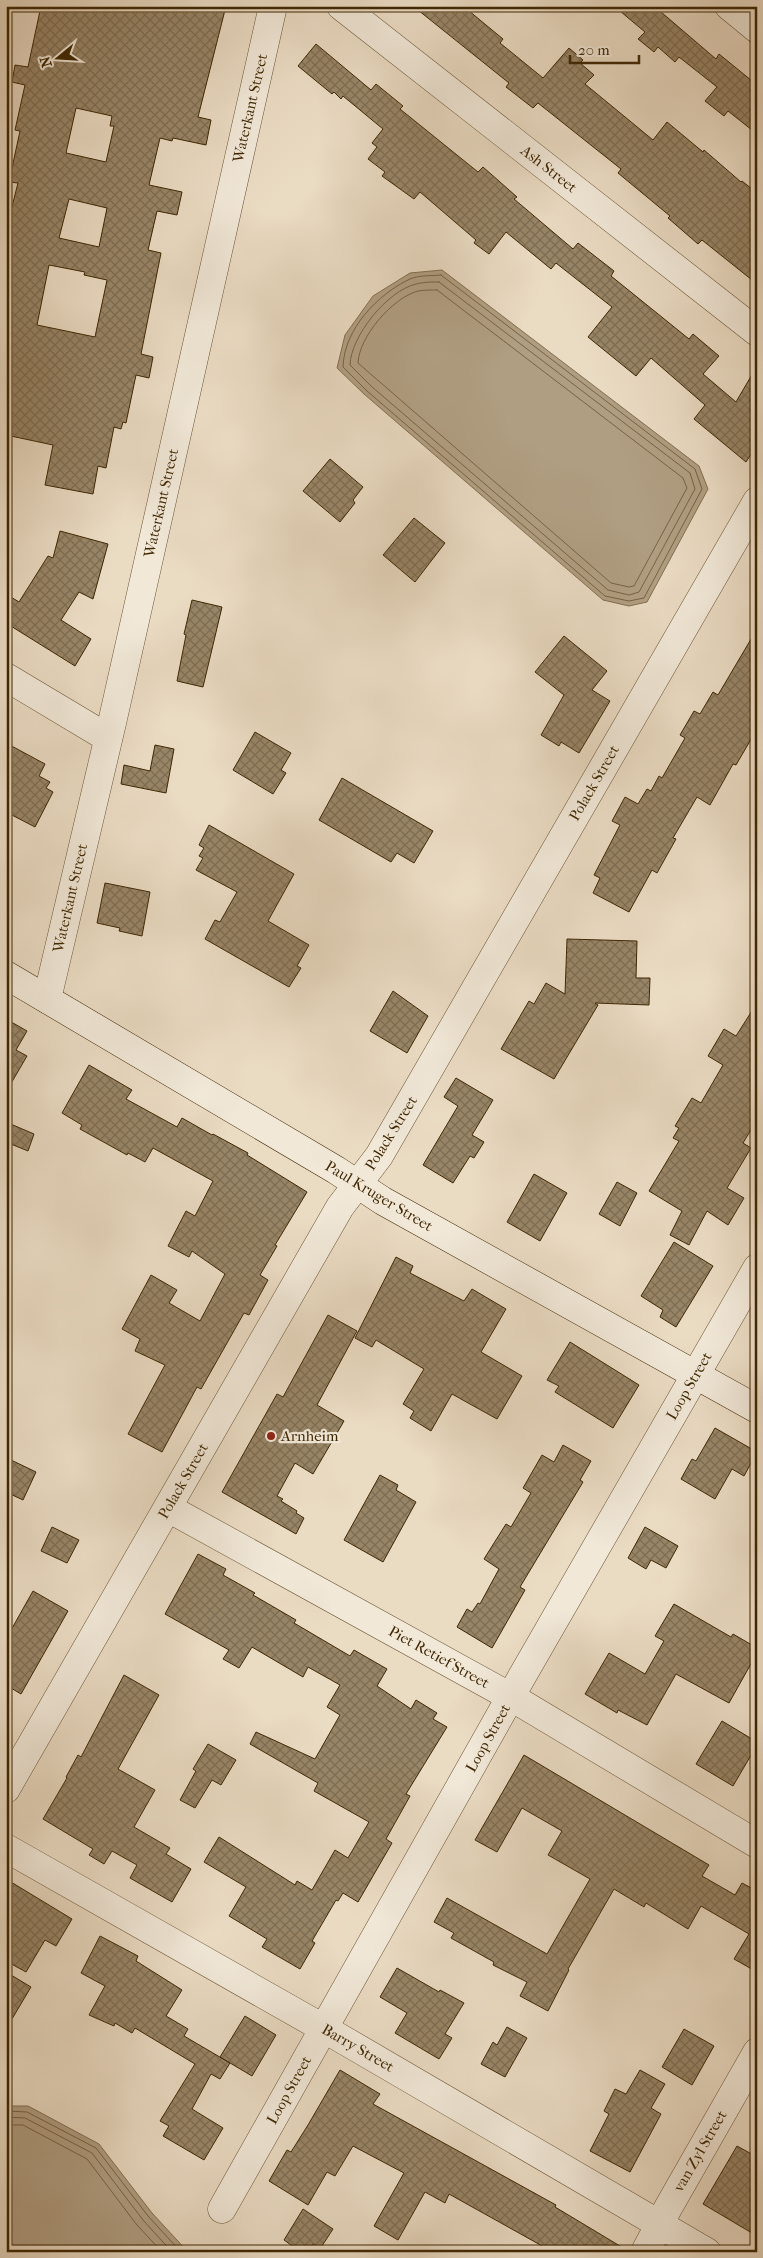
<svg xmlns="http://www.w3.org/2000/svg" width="763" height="2258" font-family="'IM FELL French Canon',serif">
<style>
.water{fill:#b09e82;stroke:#836e4f}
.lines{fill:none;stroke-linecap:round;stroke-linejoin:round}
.shore{stroke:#786242;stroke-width:1}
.building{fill:url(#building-cross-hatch);stroke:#3f2703;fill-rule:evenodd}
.street-casing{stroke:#6a5433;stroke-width:29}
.secondary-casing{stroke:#3f2703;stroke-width:29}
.street{stroke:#f1e8d8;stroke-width:28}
.secondary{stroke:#f1e8d8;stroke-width:28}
.poi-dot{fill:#8f2418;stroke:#f1e8d8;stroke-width:2}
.labels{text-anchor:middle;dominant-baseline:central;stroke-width:4.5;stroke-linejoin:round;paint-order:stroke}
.street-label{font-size:15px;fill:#3f2703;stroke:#f1e8d8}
.poi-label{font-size:15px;fill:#3f2703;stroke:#f1e8d8;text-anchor:start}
</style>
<defs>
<pattern id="building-cross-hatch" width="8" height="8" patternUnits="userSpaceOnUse" patternTransform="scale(1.25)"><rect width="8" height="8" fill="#988567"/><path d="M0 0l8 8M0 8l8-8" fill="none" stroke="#7d6d53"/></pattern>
</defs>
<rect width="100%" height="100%" fill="#eadbc3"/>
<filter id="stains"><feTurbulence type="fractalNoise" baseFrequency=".004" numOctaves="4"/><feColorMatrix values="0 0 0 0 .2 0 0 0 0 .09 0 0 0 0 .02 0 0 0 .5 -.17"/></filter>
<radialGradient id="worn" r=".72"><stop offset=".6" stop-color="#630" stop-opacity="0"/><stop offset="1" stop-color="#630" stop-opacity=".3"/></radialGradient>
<path class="water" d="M442,270L699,466L708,489L647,602L629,606L603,600L364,394L337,368L345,335L373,296L410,273Z
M6,2106H28L99,2144L152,2213L188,2252H6Z"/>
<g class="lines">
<path class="shore" d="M441,275L695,469L702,489L644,598L629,601L605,596L367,391L343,367C344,329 378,294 410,279C419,275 432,276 441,275Z
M439,282L690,473L695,489L639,592L629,595L608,590L371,386L350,365C351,336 387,291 416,284C423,282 431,282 439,282Z
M437,290L683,478L687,488L634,586L629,587L611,583L358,363C359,337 392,298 418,291C424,290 431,290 437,290Z
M6,2111L27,2112L96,2148L148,2216L181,2252
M6,2117L25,2118L92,2153L143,2220L172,2252
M6,2125H23L87,2159L137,2225L162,2252"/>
</g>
<path class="building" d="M41,6H226L198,117L211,120L206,145L173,138L172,141L160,138L149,185L182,192L177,215L157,211L148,250L161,253L141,354L153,357L149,378L136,375L126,423L123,422L121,429L114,427L106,468L98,466L93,494L45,485L53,445L6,435V230L18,183L9,182L20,131L15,130L25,85L12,82L15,65L28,67ZM76,108L112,116L110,126H114L106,162L66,153ZM69,199L107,208L99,247L59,238ZM49,265L85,272L84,275L107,280L95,337L37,325Z
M413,6H463L503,39L500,43L543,78L569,48L583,60L580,63L594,75L585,84L653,140L667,122L703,152L704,150L741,182L742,181L757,193V284L702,240L698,244L668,218L670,216L618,173L621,169L538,103L533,108L506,87L509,83Z
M614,6H654L716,59L719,54L757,85V134L728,111L724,116L705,101L717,87L679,57L675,62L658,47L654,52L638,39L645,32Z
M316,44L371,90L376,84L403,106L400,109L478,172L483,167L517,197L514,199L573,249L578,243L614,271L611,276L689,339L693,334L719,356L703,374L736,402L757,366V445L746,462L694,419L705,405L651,358L636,376L588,337L612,307L556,263L551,269L506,232L489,254L474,243L476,240L420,192L414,199L382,176L385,172L368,159L377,147L372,143L383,129L343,96L341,99L334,92L332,94L298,66Z
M330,459L363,487L353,500L355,503L340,522L303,491Z
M414,518L445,543L415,582L383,555Z
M60,531L108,544L93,599L79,592L61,620L91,639L75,666L6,623V594L19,602L48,556L53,558Z
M192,600L222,607L203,687L177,681L186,635L184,634Z
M757,629V729L736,765L733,764L710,805L697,797L673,838L676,839L657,873L652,870L629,912L593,893L600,878L594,875L620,825L612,821L625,797L638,804L647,789L651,791L659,776L662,778L685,738L680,735L694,711L700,714L713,692L718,695Z
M564,636L607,671L592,690L610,701L579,753L561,742L559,746L541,735L564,695L535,672Z
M255,732L291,753L281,770L286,773L273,794L233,770Z
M6,743L45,764L39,776L50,782L46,788L53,792L35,827L6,812Z
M155,745L174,749L166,793L121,784L124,765L150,771Z
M342,778L433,831L414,863L397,853L391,862L319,820Z
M209,825L294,874L268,921L309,945L297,966L301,968L289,987L205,939L215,920L220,922L237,892L196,870L203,858L199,856L204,848L199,845Z
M105,883L150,892L142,936L119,931L120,928L97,923Z
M567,939L637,941L636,978H650L649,1005L595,1003L598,1005L554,1079L501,1049L529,1001L534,1004L546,983L565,994Z
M393,991L428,1016L407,1053L370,1031Z
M757,1003V1120L743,1143L751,1148L727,1188L744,1198L728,1225L707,1211L689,1245L670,1235L682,1211L649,1191L679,1141L673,1138L679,1128L675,1126L692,1098L701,1103L723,1065L708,1056L724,1029L736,1036Z
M6,1019L27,1031L16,1050L27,1056L6,1092Z
M89,1065L132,1090L126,1099L177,1127L182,1118L212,1135L213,1134L248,1153L247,1155L307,1192L275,1245L277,1246L260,1275L268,1280L249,1315L244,1313L201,1389L197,1387L162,1452L128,1434L165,1365L135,1351L140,1339L122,1329L151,1275L177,1290L169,1303L200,1321L225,1274L192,1251L189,1257L168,1246L186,1211L195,1216L213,1181L153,1148L145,1162L128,1153L127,1155L80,1129L82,1125L62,1113Z
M456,1078L493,1100L472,1135L484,1142L474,1158L470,1156L453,1183L423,1165L458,1106L444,1097Z
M6,1122L34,1134L28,1151L6,1142Z
M534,1174L567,1193L540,1241L507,1222Z
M617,1182L637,1193L620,1226L599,1214Z
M674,1242L713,1266L676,1327L660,1317L663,1310L641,1296Z
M396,1257L413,1266L410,1273L464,1301L472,1289L506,1309L481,1352L522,1376L497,1419L452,1394L431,1431L410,1418L414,1411L403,1404L424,1369L376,1340L372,1347L355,1338Z
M328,1315L357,1331L317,1405L344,1421L313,1474L295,1463L277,1496L283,1499L281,1501L297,1511L296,1513L304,1518L296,1534L222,1492L277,1394L283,1397Z
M570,1342L639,1385L613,1428L555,1392L559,1386L547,1380Z
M715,1428L757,1452L744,1476L732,1469L715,1499L681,1479L692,1459L696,1461Z
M563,1445L591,1461L580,1480L583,1482L520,1587L525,1590L492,1648L457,1627L467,1609L472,1612L478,1603L480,1604L499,1569L484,1559L506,1524L511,1527L531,1493L523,1488L542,1455L554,1462Z
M11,1460L36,1472L23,1500L6,1492V1470Z
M380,1475L398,1485L396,1490L416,1502L383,1562L344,1540Z
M52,1527L79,1540L67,1563L41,1551Z
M645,1527L678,1546L666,1568L651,1560L646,1569L628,1558Z
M198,1554L226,1569L223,1575L255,1593L253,1595L296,1620L294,1623L350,1656L354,1650L387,1669L377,1686L411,1709L416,1700L437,1713L433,1719L447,1727L406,1794L410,1796L386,1839L392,1843L358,1902L343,1893L338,1901L336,1900L312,1941L315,1943L300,1969L262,1947L267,1939L229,1916L246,1887L204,1862L219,1837L295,1885L297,1881L312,1890L335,1850L348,1858L369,1822L314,1791L318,1783L250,1744L256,1732L315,1759L340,1715L327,1707L340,1685L308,1667L303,1677L252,1647L239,1668L223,1659L229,1650L165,1614Z
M33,1591L68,1611L21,1694L6,1685V1639Z
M674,1604L731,1637L733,1634L757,1648V1653L729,1703L676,1674L647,1725L618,1710L617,1713L585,1694L609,1653L645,1674L664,1641L655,1636Z
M124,1675L159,1695L118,1769L155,1790L134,1827L170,1848L166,1854L191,1869L172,1902L130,1878L137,1865L112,1851L104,1864L89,1855L93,1849L43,1819L67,1778L66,1777L78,1755L81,1757Z
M722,1721L757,1742V1745L733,1786L696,1764Z
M208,1744L236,1760L221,1785L212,1780L195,1808L180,1800L196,1771L193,1769Z
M524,1755L709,1865L702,1876L735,1895L742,1883L757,1891V1972L734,1959L749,1934L701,1906L688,1929L646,1903L644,1907L614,1889L568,1969L569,1970L548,2011L520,1996L527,1982L493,1965L494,1962L451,1938L454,1933L434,1922L447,1898L547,1954L590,1879L548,1855L562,1831L522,1808L497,1852L475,1840Z
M6,1879L72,1919L56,1946L45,1940L26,1972L6,1961Z
M100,1936L138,1956L136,1961L182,1990L166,2016L188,2029L184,2036L230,2063L220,2079L211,2074L192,2109L223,2128L204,2160L163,2136L169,2126L160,2121L195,2064L135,2028L132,2033L115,2023L114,2026L89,2015L105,1986L81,1973Z
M397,1968L439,1992L440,1990L464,2003L445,2034L452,2038L439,2059L395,2033L407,2013L380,1997Z
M6,1972L31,1987L6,2029Z
M245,2016L276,2035L252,2076L220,2057Z
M507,2027L527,2038L505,2077L481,2064L493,2042L497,2045Z
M684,2029L714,2046L692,2085L662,2067Z
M340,2070L380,2094L373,2104L556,2205L555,2207L630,2252H553L449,2194L445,2203L425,2192L398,2240L374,2226L404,2173L353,2146L335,2176L327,2172L308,2205L269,2181L287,2150L291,2152L308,2125Z
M640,2070L665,2084L651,2108L661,2114L630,2172L590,2151L609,2114L604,2111L615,2089L626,2094Z
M737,2146L757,2157V2236L703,2204Z
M303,2209L333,2229L320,2249L313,2244L308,2252H301L284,2240Z"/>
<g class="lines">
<g class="street-casing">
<path id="street" d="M341,6L757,332
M729,6L757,29
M6,677L108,738
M47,999L112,723L273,6
M168,1508L511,1697L757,1844
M6,1789L340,1207L379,1156L757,501
M6,1848L323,2028L707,2252
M222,2209L520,1680L757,1268
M645,2252L668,2208L757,2052"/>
</g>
<g class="secondary-casing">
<path id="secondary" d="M6,975L336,1170L383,1201L757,1409"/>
</g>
<use href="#street" class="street"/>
<use href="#secondary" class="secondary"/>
</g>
<circle class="poi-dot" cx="271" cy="1436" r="5"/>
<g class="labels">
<g class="street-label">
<text transform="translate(250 108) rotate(-77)">Waterkant Street</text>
<text transform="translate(549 169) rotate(38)">Ash Street</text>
<text transform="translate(161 503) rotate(-77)">Waterkant Street</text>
<text transform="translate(594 783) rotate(-60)">Polack Street</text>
<text transform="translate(70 898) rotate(-77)">Waterkant Street</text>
<text transform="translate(391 1133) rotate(-58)">Polack Street</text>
<text transform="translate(379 1196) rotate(31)">Paul Kruger Street</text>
<text transform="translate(689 1386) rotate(-60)">Loop Street</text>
<text transform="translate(183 1481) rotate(-60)">Polack Street</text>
<text transform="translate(439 1657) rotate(29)">Piet Retief Street</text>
<text transform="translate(488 1738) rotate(-61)">Loop Street</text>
<text transform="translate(358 2048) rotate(30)">Barry Street</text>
<text transform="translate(289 2090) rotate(-61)">Loop Street</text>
<text transform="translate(700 2151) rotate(-60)">van Zyl Street</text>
</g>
<g class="poi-label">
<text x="281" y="1436">Arnheim</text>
</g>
</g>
<rect width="763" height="2258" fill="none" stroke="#eadbc3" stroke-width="25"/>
<rect x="8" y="8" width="748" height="2243" fill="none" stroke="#3f2703" stroke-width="2.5"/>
<rect x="12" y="12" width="738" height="2233" fill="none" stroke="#3f2703"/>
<g transform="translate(58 58) rotate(252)" stroke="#f1e8d8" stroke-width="4" paint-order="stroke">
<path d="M0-4L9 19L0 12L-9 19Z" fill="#3f2703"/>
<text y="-8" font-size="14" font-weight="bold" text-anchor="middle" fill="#3f2703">N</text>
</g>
<path d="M570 55v8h69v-8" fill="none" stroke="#3f2703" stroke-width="2.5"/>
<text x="578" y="55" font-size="15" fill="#3f2703" stroke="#f1e8d8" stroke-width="4" paint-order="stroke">20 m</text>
<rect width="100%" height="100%" filter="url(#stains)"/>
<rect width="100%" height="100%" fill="url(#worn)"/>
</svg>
